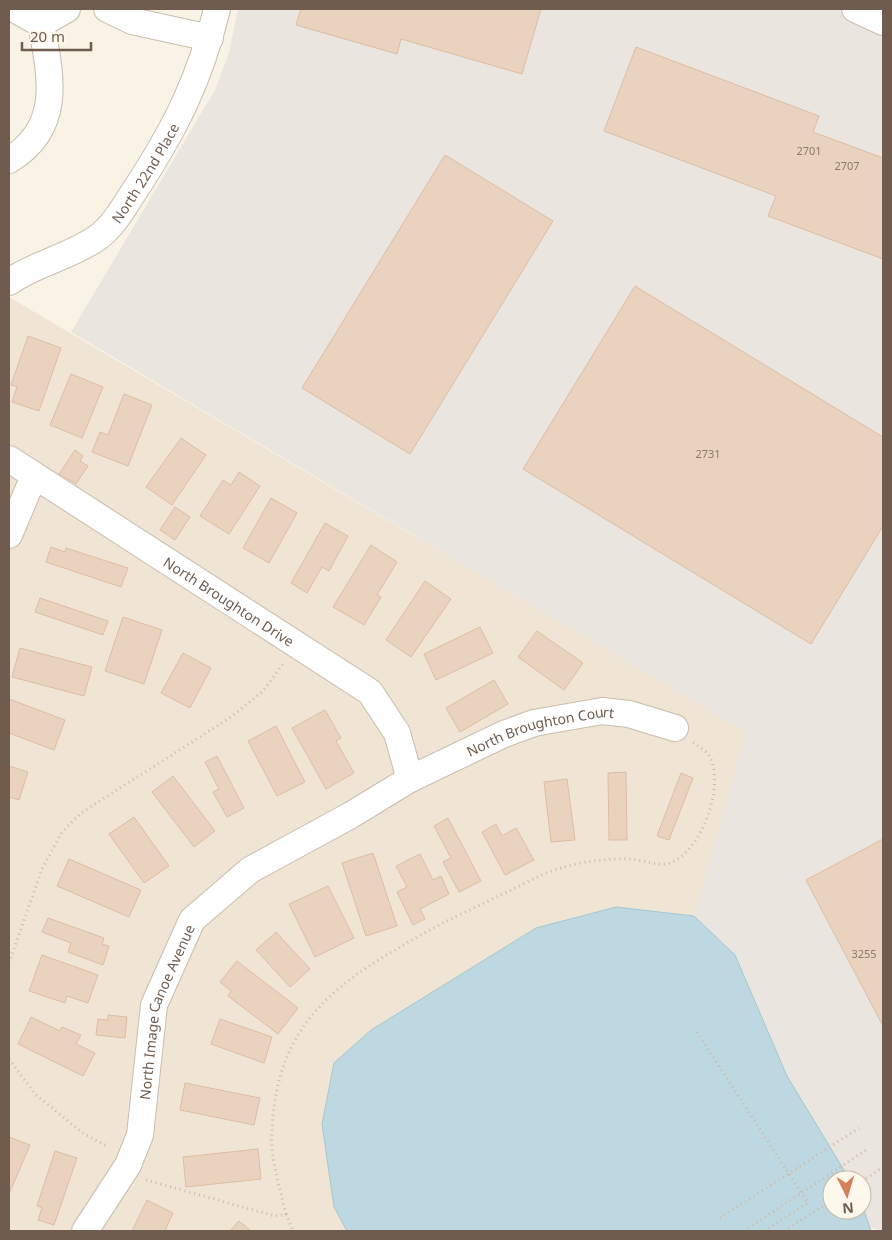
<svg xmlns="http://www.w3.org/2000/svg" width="892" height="1240" font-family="'Noto Sans',sans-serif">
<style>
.residential{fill:#f0e5d5}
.industrial{fill:#eae5df}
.water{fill:#bdd8e0;stroke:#a4c7d1}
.building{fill:#e9d3bf;stroke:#dcbda3}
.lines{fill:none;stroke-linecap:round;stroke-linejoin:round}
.minor-casing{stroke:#c9bcad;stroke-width:28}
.path{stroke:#d0b8a4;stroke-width:3;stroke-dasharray:1 4;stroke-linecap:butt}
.minor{stroke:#fff;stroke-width:26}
.labels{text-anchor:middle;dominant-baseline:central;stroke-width:4.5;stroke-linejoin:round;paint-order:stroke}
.number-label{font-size:11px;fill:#8e7a6a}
.street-label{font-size:14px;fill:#6f5c4e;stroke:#fdf7ec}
</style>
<rect width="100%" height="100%" fill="#f9f3e6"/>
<path class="residential" d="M9,297L747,732L694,916L616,907L334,1207L347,1231H9Z"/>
<path class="industrial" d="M238,9H883V1231L868,1227L862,1205V1180H850L787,1077L735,956L694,916L746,732L71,332L215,90L229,53Z"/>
<path class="water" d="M616,907L694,916L735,955L787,1076L850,1180H832V1210H862V1205L871,1231H347L334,1207L322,1124L334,1063L371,1030L536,928Z"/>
<path class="building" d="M301,9H541L522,74L401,39L397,54L296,25Z
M636,47L819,116L813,132L883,158V259L768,216L776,196L604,131Z
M445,155L553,221L410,454L302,388Z
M635,286L883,437V526L811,644L523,469Z
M28,336L61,348L39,411L12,402L17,387L11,385Z
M71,374L103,387L82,438L50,425Z
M124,394L152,405L128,466L92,452L100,432L108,435Z
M181,438L206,455L172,505L146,487Z
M75,450L83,456L80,461L88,466L76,484L59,474Z
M239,472L260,486L229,534L200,516L223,480L231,485Z
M271,498L297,513L269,563L243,548Z
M175,507L190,517L175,540L160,530Z
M325,523L348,536L329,571L322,567L307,593L291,583Z
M371,545L397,562L377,595L381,597L364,625L333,607Z
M51,547L65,552L66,548L128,568L121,587L46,562Z
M425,581L451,599L411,657L386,640Z
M40,598L108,621L103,635L35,612Z
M123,617L162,630L144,684L105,671Z
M480,627L493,653L436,680L424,654Z
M537,631L583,663L564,690L518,657Z
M20,648L92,667L84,696L12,677Z
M183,653L211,668L190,708L161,693Z
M494,680L508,704L460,732L446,708Z
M9,699L65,720L54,750L9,733Z
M325,710L341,738L336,741L354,773L326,789L292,728Z
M276,726L305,782L277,796L248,741Z
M217,756L244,808L227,817L213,792L219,789L205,762Z
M9,766L28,772L19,800L9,797Z
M626,772L627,840H609L608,773Z
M681,773L693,778L669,840L657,836Z
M173,776L215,831L194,847L152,792Z
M567,779L575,840L551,842L544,782Z
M134,817L169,866L144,883L109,834Z
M448,818L481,881L459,892L443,862L451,858L434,826Z
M496,824L502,836L516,828L534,860L505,875L482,832Z
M883,839V1026L806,880Z
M373,853L397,926L366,936L342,863Z
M420,854L433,880L441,876L449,894L420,909L425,919L413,925L397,892L407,887L396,866Z
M69,859L141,890L129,917L57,886Z
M328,886L354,938L315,957L289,904Z
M48,918L104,938L102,944L109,946L103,965L68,952L71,943L42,932Z
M276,932L310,969L290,987L256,950Z
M42,955L98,975L88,1003L67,996L65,1003L29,991Z
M237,961L298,1008L278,1034L228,996L231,991L220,982Z
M108,1015L127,1017L125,1038L96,1035L98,1019L108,1020Z
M31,1017L60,1031L62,1027L81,1035L76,1044L95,1053L83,1076L18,1044Z
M220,1019L272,1037L264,1063L211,1044Z
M185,1083L260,1098L254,1125L180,1110Z
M9,1137L30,1145L9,1194Z
M258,1149L261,1179L186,1187L183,1157Z
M55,1151L77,1158L54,1225L38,1220L42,1208L37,1206Z
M147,1200L173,1213L165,1231H132Z
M239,1221L251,1231H230Z"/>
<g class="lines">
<g class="minor-casing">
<g id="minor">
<path d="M14,9L41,24"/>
<path d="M107,9L132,21L210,38"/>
<path d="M855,9L883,22"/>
<path d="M9,160C63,128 51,76 41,24L67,9"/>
<path id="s1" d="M9,282C36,263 70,257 97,238C114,226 125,205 137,187C176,127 200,79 217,9"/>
<path id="s2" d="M9,459L370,692L397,733L410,779"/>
<path d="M9,535L34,476"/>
<path id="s3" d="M85,1231L128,1165L140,1135L154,1005L192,920L250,870L351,815L410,779L504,734L534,723L602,711L629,714L675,728"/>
</g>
</g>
<path class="path" d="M9,963L42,869L62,832L81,813L231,717L263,691L283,664
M697,1032L808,1203L764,1231
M9,1059L35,1094L84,1134L109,1147
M146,1180L275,1216L286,1214C280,1188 270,1159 272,1132C276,1020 339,981 428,931C454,917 482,904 509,891C526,883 543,873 561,868C584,861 613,857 637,860C648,861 659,867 670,863C702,852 727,782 708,754C705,750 697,746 693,742
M862,1181L883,1167
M286,1214L293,1231
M720,1218L859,1128
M744,1231L869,1148
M784,1231L832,1200"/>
<use href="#minor" class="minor"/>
</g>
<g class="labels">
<g class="number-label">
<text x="809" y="150">2701</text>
<text x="847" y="165">2707</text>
<text x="708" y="453">2731</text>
<text x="864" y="953">3255</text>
</g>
<g class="street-label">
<text stroke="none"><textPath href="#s1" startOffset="180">North 22nd Place</textPath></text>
<text stroke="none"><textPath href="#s2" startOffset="262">North Broughton Drive</textPath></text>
<text stroke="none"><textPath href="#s3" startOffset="736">North Broughton Court</textPath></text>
<text stroke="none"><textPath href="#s3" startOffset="238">North Image Canoe Avenue</textPath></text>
</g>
</g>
<rect width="892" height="1240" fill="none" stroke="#6f5c4e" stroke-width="20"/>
<g transform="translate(847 1195) rotate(175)"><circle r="24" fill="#fdf7ec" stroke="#c4b9ad"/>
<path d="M0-4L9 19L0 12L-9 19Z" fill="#d47e5a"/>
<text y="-8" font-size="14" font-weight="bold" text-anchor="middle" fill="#6f5c4e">N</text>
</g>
<path d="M22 42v8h69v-8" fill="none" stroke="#6f5c4e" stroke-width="2.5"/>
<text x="30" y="42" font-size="15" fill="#6f5c4e" stroke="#fdf7ec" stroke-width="4" paint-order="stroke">20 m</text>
</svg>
